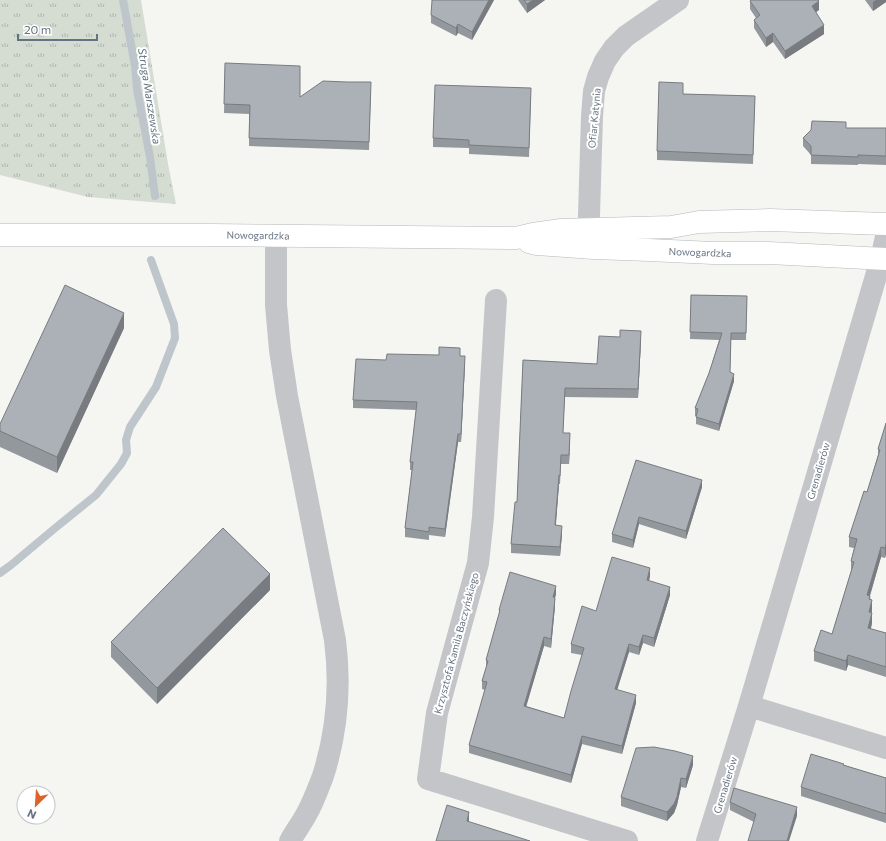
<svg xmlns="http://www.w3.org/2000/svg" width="886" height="841" font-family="Commissioner,sans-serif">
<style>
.grass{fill:url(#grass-tufts)}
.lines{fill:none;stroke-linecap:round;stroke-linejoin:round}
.stream{stroke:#bec6cc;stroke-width:8}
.secondary-casing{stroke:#b5b9bd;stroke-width:23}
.street{stroke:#c3c5c9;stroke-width:22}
.secondary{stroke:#fff;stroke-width:22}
.wall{fill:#93989d}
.shaded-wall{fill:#787c80}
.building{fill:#abb1b7;stroke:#787c80}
.labels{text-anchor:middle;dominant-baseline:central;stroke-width:4;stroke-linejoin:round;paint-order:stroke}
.street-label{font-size:10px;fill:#657281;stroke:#fff}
.water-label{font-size:11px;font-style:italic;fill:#60737f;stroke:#fff}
</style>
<defs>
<pattern id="grass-tufts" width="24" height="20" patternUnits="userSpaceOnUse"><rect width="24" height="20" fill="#d5dcd2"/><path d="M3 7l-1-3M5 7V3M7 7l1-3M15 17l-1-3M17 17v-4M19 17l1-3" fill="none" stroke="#b0b7b0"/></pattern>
</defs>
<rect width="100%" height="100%" fill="#f5f5f1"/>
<path class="grass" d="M0,0H141L168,164L176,204L88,197L0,175Z"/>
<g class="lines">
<path class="stream" d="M123,0L135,66L137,89L150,157L155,196
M0,573L11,565L54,529L96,495L121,464L127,453L126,440L130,427L156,387L175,338L174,324L151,260"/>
<g class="secondary-casing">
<path id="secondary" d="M0,235H212L516,238L533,234L561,230L671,227L699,222L770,220L886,224
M529,242L537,244L594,248L649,250L713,253H769L886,259"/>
</g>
<path class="street" d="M276,235V305L280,350L287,396L335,640C341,687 337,732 323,776C318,789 313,803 306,815C301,824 295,832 290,841
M588,248L592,116L594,91L598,77L605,61L614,48L626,36L678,0
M496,300L483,517L478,563L437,713L428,779L627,841
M749,706L886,748
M707,841L749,706L881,259L886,237"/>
<use href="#secondary" class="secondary"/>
</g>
<path class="wall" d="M494,0L472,40L458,33L456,36L431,23V15Z
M518,0H545L527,13Z
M865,0H886V2L873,11Z
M750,1L819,10L816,12L824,34L785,59L773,42L766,47L754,28V20L756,18L750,9Z
M225,63L300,97L371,90L369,150L249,146V114L224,113Z
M683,94L755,96L753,164L657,160V151Z
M531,97L529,157L469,154V148L433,147V138Z
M846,128H886V165L858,164V165L811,164V155L803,146V138L811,130Z
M691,295L747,296L746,340H731L730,372L734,381L719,431L696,424V416H695V408L709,373L719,340L690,339Z
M124,328L57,473L0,447V424Z
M641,340L638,398L565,397L563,433L570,442L569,464H561L560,484H559L556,525L562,534L560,556L511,553V544L517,502L523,360L597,364Z
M460,356L465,364L461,442H458L445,537L429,535V540L405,537V528L412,470H410V462L416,410L353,408V400Z
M886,423V554L885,558L881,557L870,596L872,610V623L871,629L886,633V677L848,665L846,671L814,661V651L832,634L851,571V561L854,548L849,547V537L867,492L878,455V449Z
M636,460L702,487L686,539L639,524L633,548L612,542V534Z
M650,576L649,581L670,595L654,647L643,643L639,655L629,652L617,689L636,703L622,754L582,744L571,783L469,753V745L485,690L482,689V681L486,668V660L499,614V610L556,594L555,598V606L551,648L544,646L526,706L564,718L582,655L571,653V644L596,611Z
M270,590L157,704L111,657V642Z
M693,765L686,788L681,787L677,805L674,813L667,821L621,806V797Z
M844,765L886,778V823L801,796V787Z
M730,802L797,816L754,822L730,810Z"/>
<path class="shaded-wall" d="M489,0H494L472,40V32Z
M533,0H545L527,13V4Z
M876,0H886V2L873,11V2Z
M819,1V10L812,15V6Z
M458,24V33L456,36V28Z
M824,25V34L785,59V51Z
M773,33V42L766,47V38Z
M124,313V328L57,473V457Z
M641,331V340L638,398V389Z
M465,356V364L461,442V434Z
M734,374V381L719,431V424Z
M570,433V442L569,464V455Z
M458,434V442L445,537V529Z
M559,475V484L555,533V525Z
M702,480V487L686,539V531Z
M639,517V524L633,548V540Z
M562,526V534L560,556V547Z
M886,544V554L885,558V548Z
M881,547V557L867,605V595Z
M650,568V576L647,588V580Z
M270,574V590L157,704V688Z
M556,586V594L553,605V597Z
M670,587V595L654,647V638Z
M555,598V606L551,648V639Z
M872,600V610L869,622V612Z
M872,613V623L868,638V628Z
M643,635V643L639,655V647Z
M544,637V646L524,714V706Z
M629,644V652L615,697V689Z
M848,655V665L846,671V661Z
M636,695V703L622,754V746Z
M582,736V744L571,783V775Z
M693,756V765L686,788V779Z
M681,778V787L677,805L674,813L667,821V812Z
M797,807V816L789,841H787Z
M469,812V821L467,830V821Z"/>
<path class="building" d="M432,0H489L472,32L458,24L456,28L431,15Z
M524,0H533L527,4Z
M751,0H818L819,1L812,6L824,25L785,51L773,33L766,38L754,20L760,15L750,1Z
M225,63L300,66V97L323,81L347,82H371L369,142L249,138L250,105L224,104Z
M659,82L683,83V94L755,96L753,155L657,151Z
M435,85L531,88L529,148L469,145V140L433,138Z
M812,121L846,122V128H886V156L858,155V157L811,155V146L803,138L811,130Z
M65,285L124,313L57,457L0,431V424Z
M691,295L747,296L746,333H731L730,372L734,374L719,424L696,417L698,409L695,408L709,373L722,333L690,332Z
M620,330L641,331L638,389L565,388L563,433H570L569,455H561L560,476L559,475L555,525L562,526L560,547L511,544L515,502H517L523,360L597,364L599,336L620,337Z
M439,347L460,348V356H465L461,434H458L445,529L429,527V532L405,528L413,462H410L417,402L353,400L356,359L386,360L387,354L439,355Z
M886,423V544L885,548L881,547L867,595L870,596L869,599L872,600L869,612L872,613L868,628L886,633V667L848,655L846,661L814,651L821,630L832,634L854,562L851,561L857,539L849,537L864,491L867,492L880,450L878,449Z
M636,460L702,480L686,531L639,517L633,540L612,534Z
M223,528L270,574L157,688L111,642Z
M612,557L650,568L647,580L670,587L654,638L643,635L639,647L629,644L615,689L636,695L622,746L582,736L571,775L469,745L487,682L482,681L488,661L486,660L500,610H499L510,572L556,586L553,597L555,598L551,639L544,637L524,706L564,718L571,691L584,648L571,644L582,606L596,611Z
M654,747L675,751L693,756L686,779L681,778L677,797L674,804L667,812L621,797L636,748Z
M811,754L844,764L843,765L886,778V814L801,787Z
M734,788L797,807L787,841H748L756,814L730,802Z
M447,805L469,812L467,821L530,841H436Z"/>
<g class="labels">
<g class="street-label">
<text transform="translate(594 118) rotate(-85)">Ofiar Katynia</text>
<text transform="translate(258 235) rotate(1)">Nowogardzka</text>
<text transform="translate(700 252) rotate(2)">Nowogardzka</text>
<text transform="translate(818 471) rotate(-74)">Grenadierów</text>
<text transform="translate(456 643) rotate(-75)">Krzysztofa Kamila Baczyńskiego</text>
<text transform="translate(725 785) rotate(-73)">Grenadierów</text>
</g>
<g class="water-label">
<text transform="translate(150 96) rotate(81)">Struga Marszewska</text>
</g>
</g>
<g transform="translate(36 805) rotate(205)"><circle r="19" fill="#ffffff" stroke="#c1c7cd"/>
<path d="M0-3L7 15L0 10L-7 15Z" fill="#dd6329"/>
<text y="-6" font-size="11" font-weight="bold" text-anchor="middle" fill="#657281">N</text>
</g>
<path d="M18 34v6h79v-6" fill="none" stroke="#657281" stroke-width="2"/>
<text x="24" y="34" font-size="12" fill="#657281" stroke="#ffffff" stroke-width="3" paint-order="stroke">20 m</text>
</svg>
